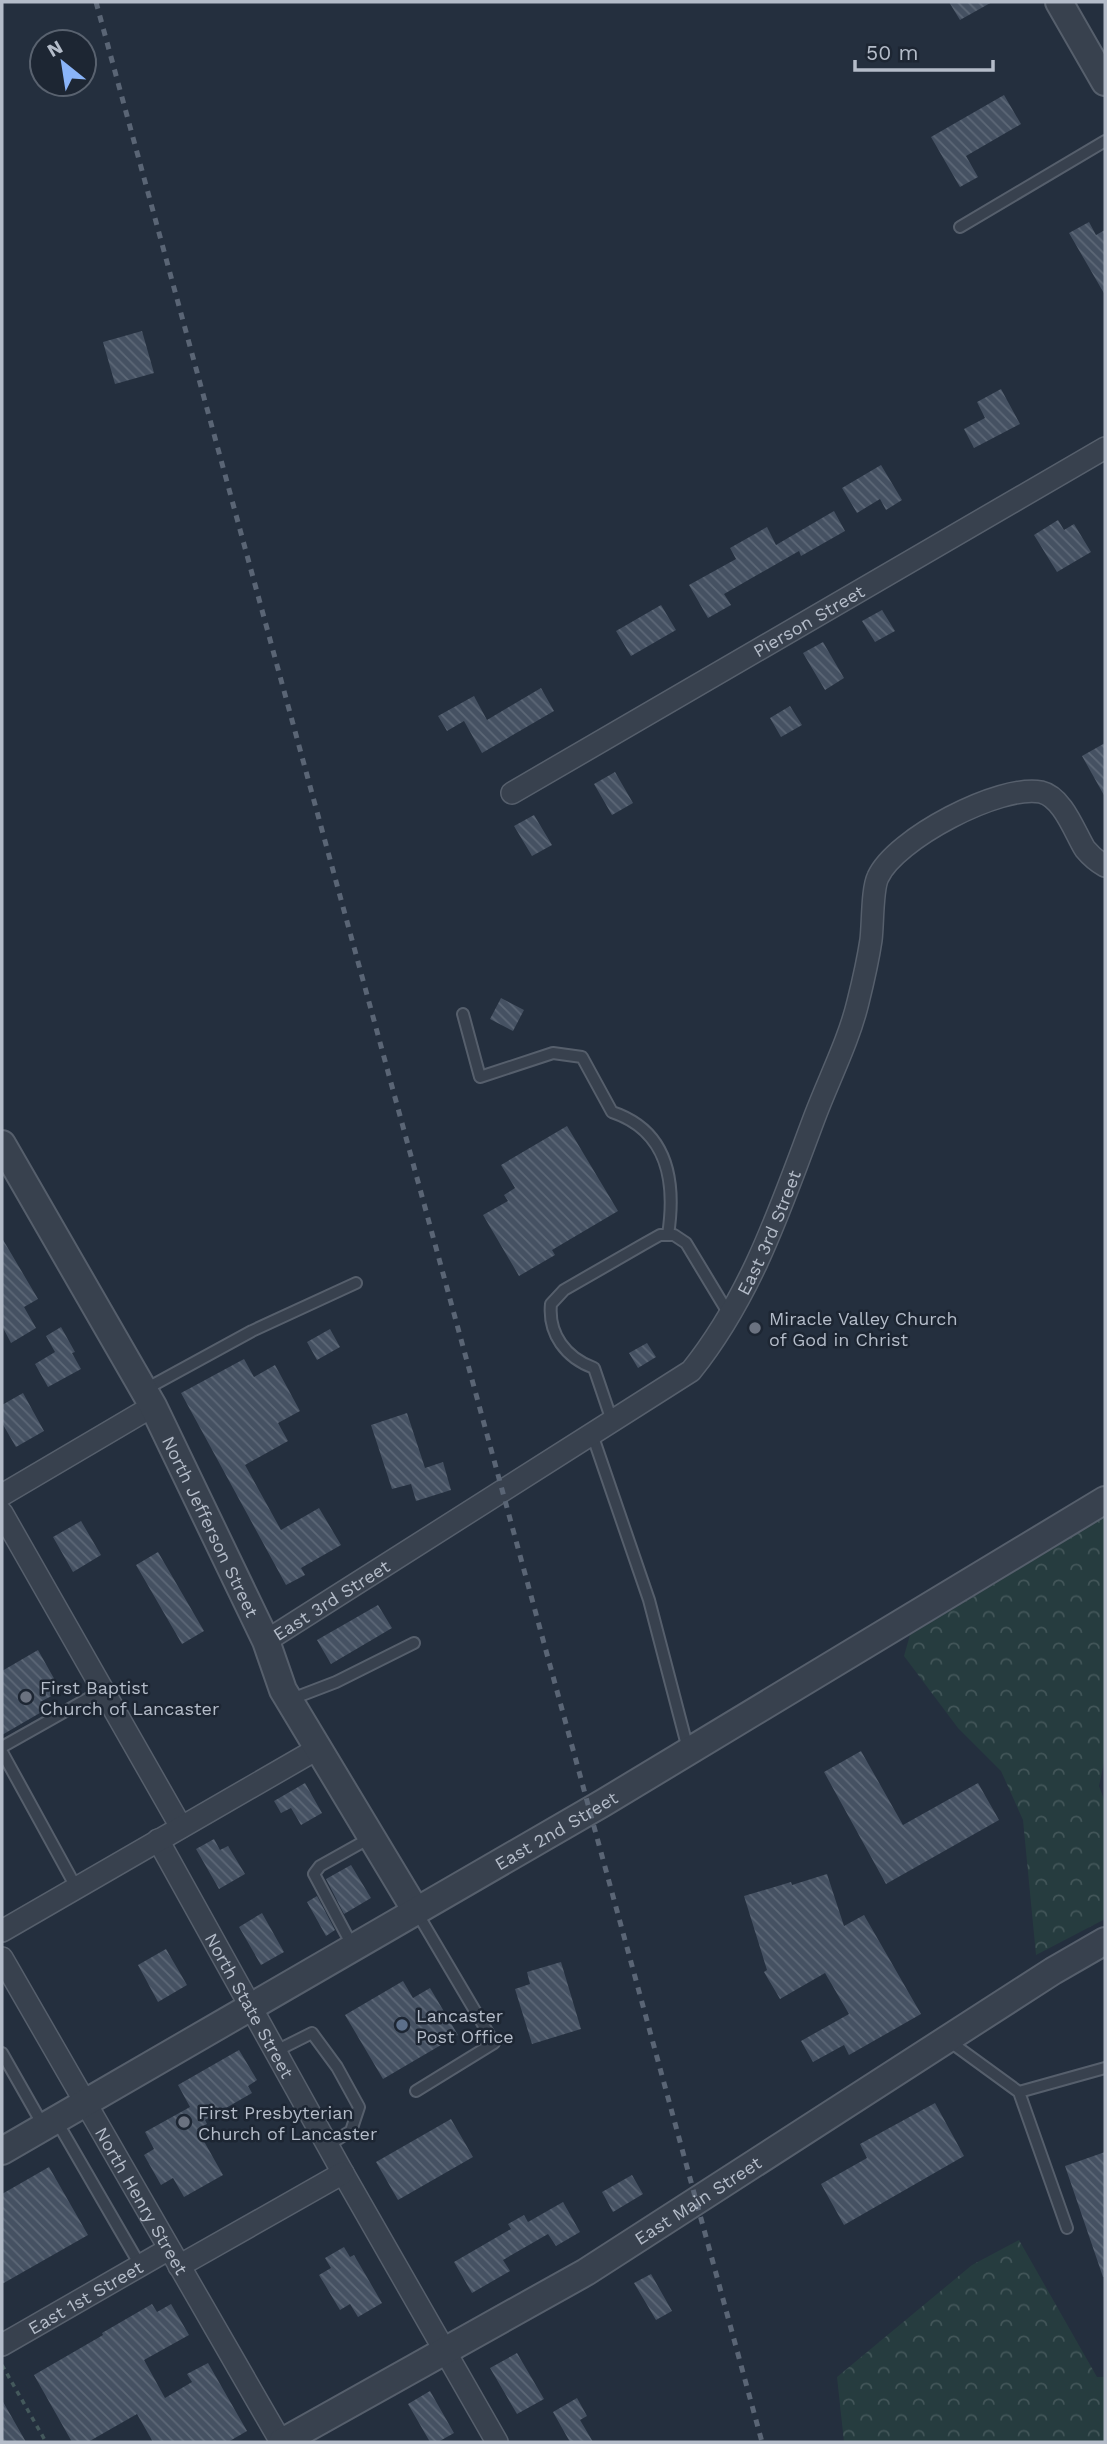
<svg xmlns="http://www.w3.org/2000/svg" width="1107" height="2444" font-family="'Work Sans',sans-serif">
<style>
.forest{fill:url(#forest-crowns)}
.building{fill:url(#building-back-hatch)}
.lines{fill:none;stroke-linecap:round;stroke-linejoin:round}
.service-casing{stroke:#565f6c;stroke-width:14}
.minor-casing{stroke:#565f6c;stroke-width:24}
.tertiary-casing{stroke:#565f6c;stroke-width:30}
.path{stroke:#44595c;stroke-width:3.5;stroke-dasharray:5 5;stroke-linecap:butt}
.service{stroke:#38414e;stroke-width:10}
.minor{stroke:#38414e;stroke-width:21}
.tertiary{stroke:#38414e;stroke-width:26}
.rail{stroke:#5a6575;stroke-width:5;stroke-dasharray:7 7;stroke-linecap:butt}
.worship-dot{fill:#6b7280;stroke:#1d2633;stroke-width:2.5}
.service-dot{fill:#5c6f8a;stroke:#1d2633;stroke-width:2.5}
.labels{text-anchor:middle;dominant-baseline:central;stroke-width:5;stroke-linejoin:round;paint-order:stroke}
.street-label{font-size:18px;fill:#b4bcc9;stroke:#1d2633}
.poi-label{font-size:18px;fill:#b4bcc9;stroke:#1d2633;text-anchor:start}
</style>
<defs>
<pattern id="forest-crowns" width="20" height="18" patternUnits="userSpaceOnUse" patternTransform="scale(1.75)"><rect width="20" height="18" fill="#263c3f"/><path d="M2 6a3 3 0 1 1 6 0M12 15a3 3 0 1 1 6 0" fill="none" stroke="#435659"/></pattern>
<pattern id="building-back-hatch" width="6" height="6" patternUnits="userSpaceOnUse" patternTransform="scale(1.75)"><rect width="6" height="6" fill="#455162"/><path d="M-1 5l2 2M0 0l6 6M5-1l2 2" fill="none" stroke="#5d6877"/></pattern>
</defs>
<rect width="100%" height="100%" fill="#242f3e"/>
<path class="forest" d="M1105,1517V1758L1099,1786L1105,1802V1919L1036,1955L1023,1820L1001,1771L958,1728L904,1656L910,1635Z
M1019,2240L1097,2377H1105V2442H844L837,2377L972,2265Z"/>
<path class="building" d="M949,2H992L960,20Z
M1004,95L1021,124L966,156L978,177L960,187L931,137Z
M1089,222L1096,235L1105,230V295L1069,233Z
M142,331L154,373L115,384L103,342Z
M1001,389L1020,424L974,448L964,429L985,418L977,402Z
M881,465L902,500L886,510L880,499L857,513L842,488Z
M834,511L845,531L801,556L799,551L724,594L731,605L708,618L689,585L736,559L730,548L767,527L776,545Z
M1058,520L1064,530L1074,524L1091,552L1057,572L1034,535Z
M661,605L676,630L631,656L616,631Z
M882,610L895,631L875,642L862,621Z
M823,642L844,678L825,690L803,653Z
M541,688L554,711L482,753L464,721L447,731L438,716L474,696L487,720Z
M790,706L802,725L781,737L770,718Z
M1105,743V797L1082,756Z
M615,772L633,803L612,815L594,784Z
M534,815L552,845L532,856L514,826Z
M501,998L524,1010L513,1031L490,1019Z
M567,1126L618,1211L552,1250L555,1255L519,1276L483,1215L508,1201L504,1195L515,1188L501,1165Z
M2,1238L38,1299L24,1307L36,1328L11,1343L2,1326Z
M61,1327L75,1352L72,1353L81,1369L48,1387L35,1364L55,1352L46,1336Z
M330,1329L340,1347L317,1360L307,1342Z
M647,1343L656,1357L638,1368L629,1353Z
M244,1359L254,1377L275,1365L300,1411L278,1423L288,1441L245,1465L281,1530L319,1508L341,1545L301,1568L305,1575L286,1585L181,1393Z
M23,1393L44,1431L16,1447L2,1423V1405Z
M407,1413L425,1468L443,1462L451,1490L416,1501L411,1484L392,1489L371,1425Z
M81,1521L101,1555L73,1572L53,1537Z
M158,1552L204,1631L182,1644L136,1565Z
M378,1605L392,1628L331,1664L317,1640Z
M38,1650L61,1691L40,1702L45,1710L2,1735V1671Z
M861,1751L903,1825L978,1783L999,1820L886,1884L824,1772Z
M305,1783L322,1813L301,1825L291,1808L281,1813L274,1801Z
M214,1839L220,1850L228,1846L245,1874L219,1889L196,1849Z
M351,1865L371,1898L344,1914L326,1879Z
M827,1874L844,1926L864,1915L921,2014L849,2055L844,2045L813,2062L801,2041L849,2014L825,1973L780,1999L764,1972L767,1970L744,1896L791,1882L792,1885Z
M317,1896L335,1930L326,1936L307,1902Z
M262,1913L284,1952L261,1965L239,1927Z
M166,1949L187,1985L158,2002L138,1965Z
M561,1962L581,2029L532,2044L515,1989L530,1984L527,1972Z
M403,1981L413,1998L430,1988L458,2035L383,2079L345,2015Z
M239,2050L257,2080L248,2086L252,2093L205,2120L207,2124L197,2129L223,2175L184,2197L173,2178L161,2185L144,2155L154,2149L145,2132L190,2107L178,2085Z
M935,2103L964,2156L844,2225L821,2184L867,2158L860,2144Z
M451,2119L473,2157L398,2200L376,2162Z
M1105,2152V2277H1103L1065,2166Z
M49,2167L88,2235L2,2284V2194Z
M632,2175L643,2194L613,2212L602,2192Z
M563,2202L580,2232L556,2246L548,2234L503,2260L510,2271L472,2293L454,2262L511,2229L508,2224L524,2215L528,2222Z
M344,2247L350,2257L354,2255L382,2303L358,2317L350,2304L340,2310L319,2275L331,2268L325,2258Z
M651,2274L672,2311L656,2320L634,2283Z
M152,2304L157,2312L171,2304L189,2335L144,2360L165,2398L192,2382L187,2374L208,2363L247,2431L228,2442H153L137,2414L88,2442H72L34,2375L103,2335L102,2333Z
M517,2353L544,2399L517,2414L490,2368Z
M430,2391L454,2433L438,2442H430L408,2404Z
M577,2398L587,2416L580,2420L593,2442H570L553,2412Z
M2,2400L26,2442H2Z"/>
<g class="lines">
<g class="service-casing">
<path id="service" d="M960,227L1105,141
M463,1014L480,1077L553,1053L582,1057L612,1112C669,1131 676,1183 668,1235
M144,1390L252,1331L356,1283
M612,1421L594,1368C566,1358 548,1334 551,1304L564,1290L644,1244L660,1235H674L686,1243L730,1316
M592,1434L649,1600L688,1749
M289,1700L336,1682L414,1643
M2,1747L103,1690
M2,1752L76,1887
M416,1911L494,2043L416,2091
M353,1947L314,1874L320,1866L370,1838
M949,2041L1019,2092L1105,2068
M276,2051L312,2033L337,2067L359,2107L351,2131L328,2145
M2,2053L44,2127
M1019,2092L1067,2228
M56,2120L140,2265"/>
</g>
<g class="minor-casing">
<g id="minor">
<path id="s1" d="M512,793L1105,448"/>
<path d="M2,1495L153,1406"/>
<path d="M2,1513L181,1827"/>
<path id="s2" d="M266,1641L691,1371C752,1295 781,1206 815,1116C829,1079 849,1040 858,1002C863,982 868,960 871,940C873,924 872,889 878,877C895,839 1000,784 1041,792C1063,797 1075,833 1085,849C1090,855 1098,862 1105,866"/>
<path id="s3" d="M158,1840L343,2173L497,2442"/>
<path d="M2,1931L317,1749"/>
<path id="s4" d="M2,1958L281,2442"/>
<path d="M179,2266L343,2173"/>
<path id="s5" d="M2,2345L169,2249"/>
</g>
</g>
<g class="tertiary-casing">
<g id="tertiary">
<path d="M1059,2L1105,82"/>
<path id="s6" d="M2,1144L153,1406L266,1641L283,1690L416,1911"/>
<path id="s7" d="M2,2151L603,1803L1105,1500"/>
<path id="s8" d="M282,2442L586,2272L1053,1971L1105,1941"/>
</g>
</g>
<path class="path" d="M2,2365L46,2442"/>
<use href="#service" class="service"/>
<use href="#minor" class="minor"/>
<use href="#tertiary" class="tertiary"/>
<path class="rail" d="M96,2L762,2442"/>
</g>
<g class="worship-dot">
<circle cx="755" cy="1328" r="7"/>
<circle cx="26" cy="1697" r="7"/>
<circle cx="184" cy="2122" r="7"/>
</g>
<circle class="service-dot" cx="402" cy="2025" r="7"/>
<g class="labels">
<g class="street-label">
<text stroke="none"><textPath href="#s1" startOffset="343">Pierson Street</textPath></text>
<text stroke="none"><textPath href="#s2" startOffset="663">East 3rd Street</textPath></text>
<text stroke="none"><textPath href="#s6" startOffset="436">North Jefferson Street</textPath></text>
<text stroke="none"><textPath href="#s2" startOffset="77">East 3rd Street</textPath></text>
<text stroke="none"><textPath href="#s7" startOffset="640">East 2nd Street</textPath></text>
<text stroke="none"><textPath href="#s3" startOffset="189">North State Street</textPath></text>
<text stroke="none"><textPath href="#s8" startOffset="481">East Main Street</textPath></text>
<text stroke="none"><textPath href="#s4" startOffset="280">North Henry Street</textPath></text>
<text stroke="none"><textPath href="#s5" startOffset="96">East 1st Street</textPath></text>
</g>
<g class="poi-label">
<text x="769" y="1318">Miracle Valley Church<tspan x="769" dy="21">of God in Christ</tspan></text>
<text x="40" y="1687">First Baptist<tspan x="40" dy="21">Church of Lancaster</tspan></text>
<text x="416" y="2015">Lancaster<tspan x="416" dy="21">Post Office</tspan></text>
<text x="198" y="2112">First Presbyterian<tspan x="198" dy="21">Church of Lancaster</tspan></text>
</g>
</g>
<rect width="1107" height="2444" fill="none" stroke="#b4bcc9" stroke-width="7"/>
<g transform="translate(63 63) rotate(330)"><circle r="33" fill="#1d2633" stroke="#59626f" stroke-width="2"/>
<path d="M0-5L12 26L0 18L-12 26Z" fill="#8ab4f8"/>
<text y="-10" font-size="19" font-weight="bold" text-anchor="middle" fill="#b4bcc9">N</text>
</g>
<path d="M855 60v10h138v-10" fill="none" stroke="#b4bcc9" stroke-width="3.5"/>
<text x="866" y="60" font-size="21" fill="#b4bcc9" stroke="#1d2633" stroke-width="5" paint-order="stroke">50 m</text>
</svg>
